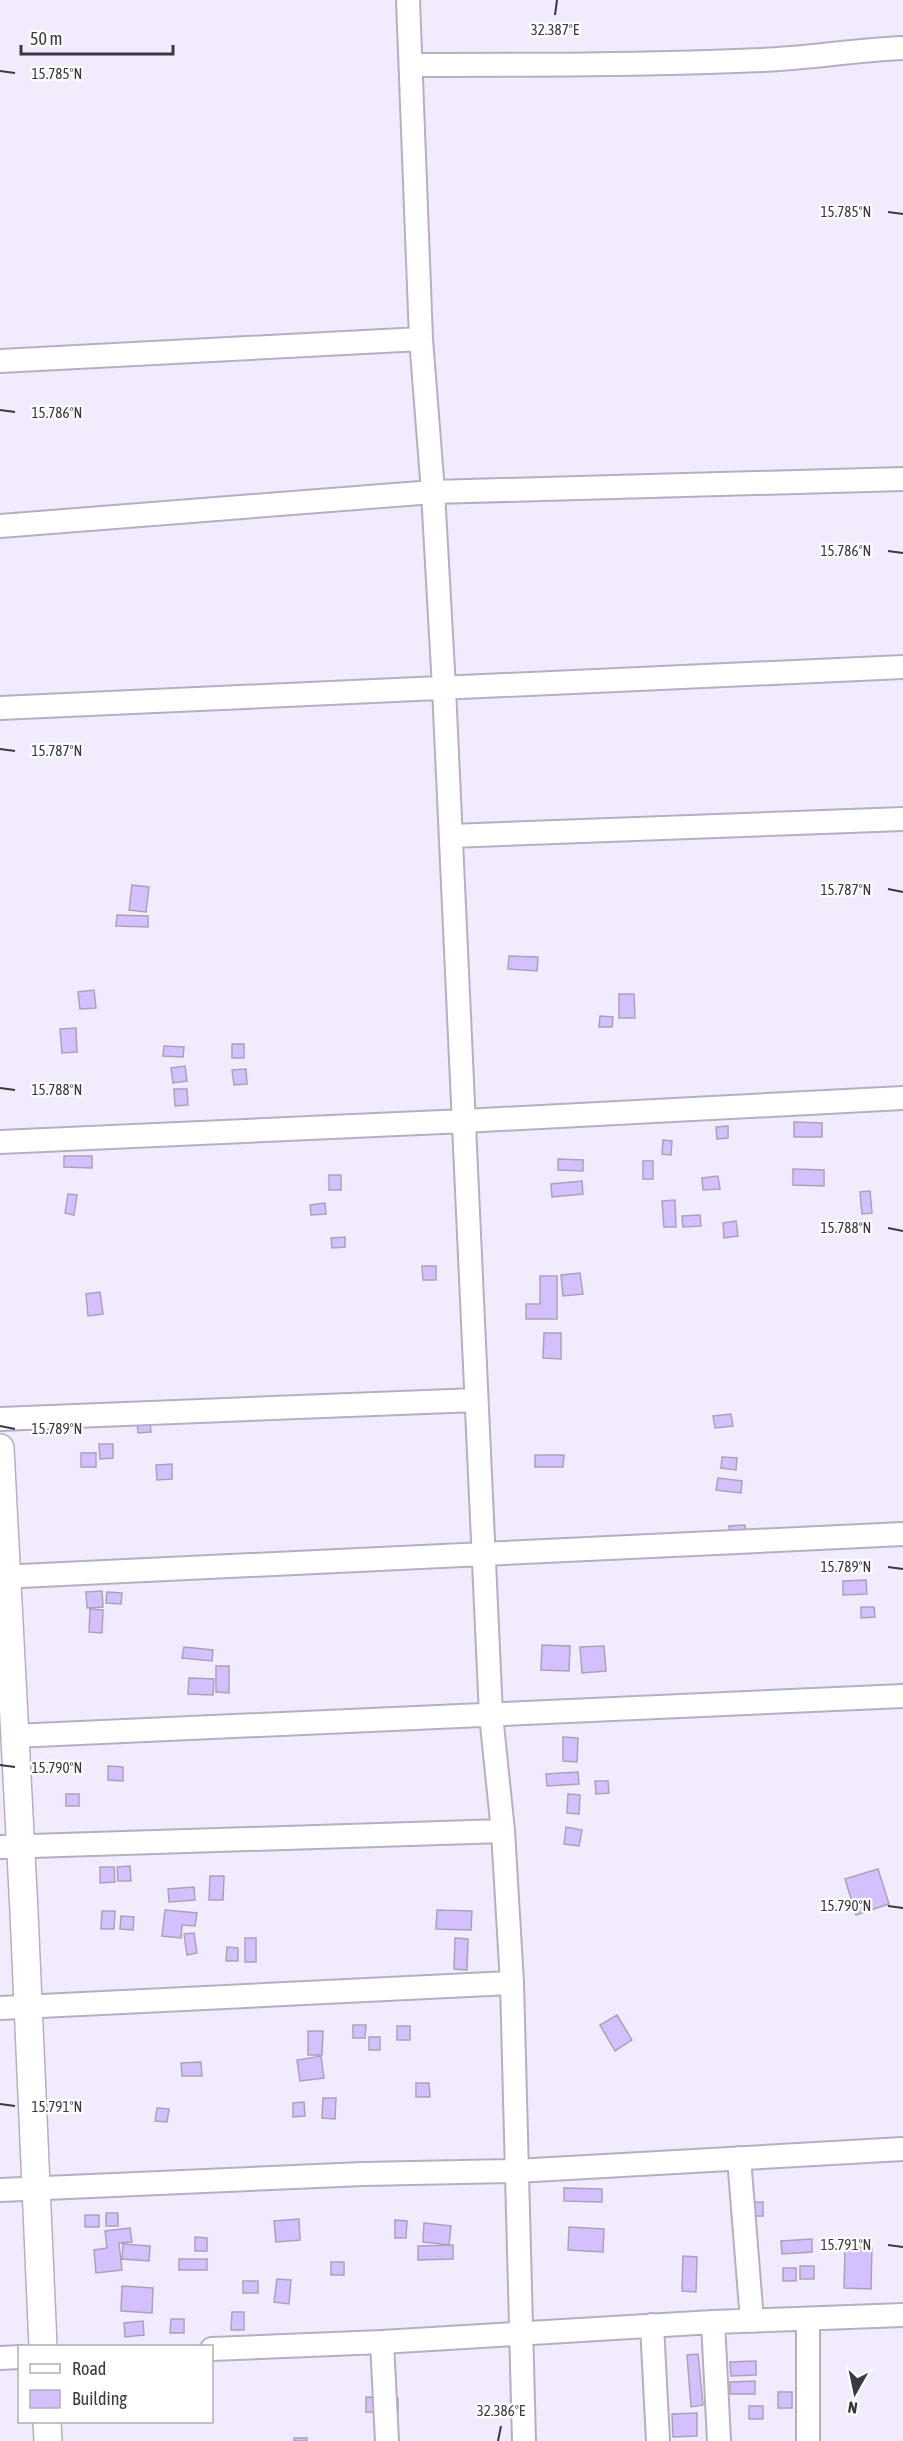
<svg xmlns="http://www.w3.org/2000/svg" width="903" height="2441" font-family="'Asap Condensed',sans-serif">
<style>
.building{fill:#d4c0fe;stroke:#aaa3b7;stroke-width:1.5}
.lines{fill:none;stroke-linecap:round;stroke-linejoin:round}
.minor-casing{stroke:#b6afc4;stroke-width:26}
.tertiary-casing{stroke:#b6afc4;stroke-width:30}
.minor{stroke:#fff;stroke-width:22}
.tertiary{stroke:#fff;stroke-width:27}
.ticks{fill:none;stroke:#3a3840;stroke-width:2}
.ticks-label{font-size:15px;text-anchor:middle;fill:#3a3840;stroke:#fff;stroke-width:4.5;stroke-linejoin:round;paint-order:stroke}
</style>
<rect width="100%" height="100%" fill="#f1ebfd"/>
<path class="building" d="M132,885L149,887L146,912L129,910Z
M117,915L148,916V927L116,926Z
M509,956L538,957L537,971L508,969Z
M94,990L96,1008L80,1009L78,992Z
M619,994H634L635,1018H619Z
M600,1016L613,1017L612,1027H599Z
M76,1028L77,1052L62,1053L60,1029Z
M232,1044H244V1058H232Z
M164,1046L184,1047L183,1057L163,1056Z
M185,1066L187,1081L173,1083L171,1068Z
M246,1069L247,1084L234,1085L232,1070Z
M174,1089H187L188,1105L175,1106Z
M794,1122L822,1123V1137H794Z
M728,1126V1138L717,1139L716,1127Z
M663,1140L672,1141L671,1155L662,1154Z
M64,1156H92V1168L64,1167Z
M558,1159L583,1160V1171L558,1170Z
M643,1161H653V1179H643Z
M793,1169L824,1170V1186L793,1185Z
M329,1175H341V1190H329Z
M718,1176L720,1189L703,1190L702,1178Z
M582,1181L583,1194L552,1197L551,1184Z
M870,1191L872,1213L862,1214L860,1192Z
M68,1194L77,1195L74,1215L65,1213Z
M675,1200L676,1227H664L662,1201Z
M325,1203L326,1214L311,1215L310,1205Z
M700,1215L701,1226L683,1227L682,1216Z
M736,1221L738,1236L724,1238L723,1223Z
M345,1237V1247L332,1248L331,1238Z
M422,1266H436V1280H423Z
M580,1273L583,1294L563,1296L561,1275Z
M540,1276H557V1319H526V1304H540Z
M100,1292L103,1314L88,1316L86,1294Z
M544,1333H561V1359L543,1358Z
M731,1414L733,1426L715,1428L713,1416Z
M150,1422L151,1432L138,1433L137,1423Z
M99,1444H113V1458L100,1459Z
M81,1453H96V1467H81Z
M535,1455H564L563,1467H535Z
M722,1457L737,1458L736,1470L721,1468Z
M172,1464V1479L157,1480L156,1465Z
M718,1478L742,1481L741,1493L716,1490Z
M745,1525V1534L729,1535V1526Z
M866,1580L867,1594L843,1595V1581Z
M102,1591L103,1607L87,1608L86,1592Z
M107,1592L122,1593L121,1604L106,1603Z
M861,1607H874L875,1617L861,1618Z
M90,1609L103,1610L102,1633L89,1632Z
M542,1645L570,1646L569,1671L541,1670Z
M604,1646L606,1671L582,1673L580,1647Z
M184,1647L213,1650L212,1661L182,1658Z
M216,1666H229V1693L216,1692Z
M189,1678L214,1679L213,1695L188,1694Z
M563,1737L578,1738L577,1762L563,1761Z
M108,1766L123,1767V1781L108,1780Z
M578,1772L579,1784L547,1786L546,1774Z
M595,1781H608L609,1793L596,1794Z
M66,1794H79V1806H66Z
M568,1794L580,1795L579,1814L567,1813Z
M566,1827L582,1830L579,1846L564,1844Z
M130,1866L131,1881H118L117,1867Z
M100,1867H114L115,1882L100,1883Z
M878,1869L889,1904L856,1915L845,1879Z
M210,1876H224L223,1900H209Z
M194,1887L195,1900L169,1902L168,1889Z
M165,1910L197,1913L195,1926L182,1925L181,1938L162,1936Z
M437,1910L472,1911L471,1930L436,1929Z
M102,1911H115L114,1929H101Z
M121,1916L134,1917L133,1930L120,1929Z
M194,1933L197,1953L187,1955L184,1934Z
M245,1938H256V1962H245Z
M455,1938L468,1939L467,1970L454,1969Z
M227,1947L238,1948V1961H226Z
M617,2015L632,2040L615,2051L600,2025Z
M353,2025H366L365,2038H353Z
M397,2026H410V2040H397Z
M308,2031H323L322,2055H308Z
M369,2037H380V2050H369Z
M321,2056L324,2078L300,2081L297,2060Z
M201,2062L202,2076H182L181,2063Z
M416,2083H429L430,2097H416Z
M323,2098H336L335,2119L322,2118Z
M304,2102L305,2116L293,2117V2103Z
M157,2108L169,2109L167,2122L155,2121Z
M564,2188L602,2189V2202L564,2201Z
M751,2202H763V2216H751Z
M106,2213H118V2226H106Z
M85,2215H99V2227H85Z
M299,2219L300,2240L276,2242L274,2221Z
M395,2220L407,2221L406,2238H395Z
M424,2223L451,2226L449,2245L423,2242Z
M569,2227L604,2229L603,2252L568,2250Z
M130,2228L132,2242L119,2243L122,2270L96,2273L94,2250L107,2248L105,2231Z
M195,2237L207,2238V2251H195Z
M812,2239V2252L782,2254L781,2241Z
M123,2244L150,2246L149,2261L122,2259Z
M453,2245V2259L418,2260V2246Z
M845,2247L872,2248L871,2289L844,2288Z
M683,2256L697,2257L696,2292L682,2291Z
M179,2259H207V2270H179Z
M331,2262H344V2275H331Z
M800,2266H814V2279H800Z
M783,2268H796V2281H783Z
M277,2279L291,2280L289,2304L274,2302Z
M243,2281H258V2293H243Z
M122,2286L153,2288L152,2313L121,2311Z
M232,2312H244V2330H231Z
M171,2319H184V2333H170Z
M143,2321L144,2335L125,2337L124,2323Z
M698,2354L703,2405L691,2407L687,2355Z
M756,2361V2375L731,2376L730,2362Z
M755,2381V2394H730V2382Z
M778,2392H792V2408H778Z
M366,2397L398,2398V2413L366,2412Z
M749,2406H763V2419H749Z
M697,2413V2436L673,2437L672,2414Z
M294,2438H307V2441H294Z"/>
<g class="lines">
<g class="minor-casing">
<path id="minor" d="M408,0L421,339L433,492L444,688L491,1715L503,1831L512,1983L524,2441
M411,65C528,65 645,65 762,60C809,58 856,50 903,48
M0,361L421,339
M0,526L433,492L903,479
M0,708L903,667
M451,836L903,819
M0,1142L464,1121L903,1098
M0,1419L476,1400
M0,1577L903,1534
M14,1736L903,1696
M0,1847L503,1831
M0,2008L512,1983
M739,2158L752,2321
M0,2190L363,2174L516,2171L903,2149
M808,2319V2441
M713,2322L719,2441
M652,2325L658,2441
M382,2342L387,2441
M212,2349L382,2342L713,2322L903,2315
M0,2358L20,2357"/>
</g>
<g class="tertiary-casing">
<path id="tertiary" d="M0,1448L24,1912L43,2346
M47,2422L48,2441"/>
</g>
<use href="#minor" class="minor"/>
<use href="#tertiary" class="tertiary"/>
</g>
<path class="ticks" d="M555,15L557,0M0,71L15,73M888,212L903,214M0,410L15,412M888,551L903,553M0,749L15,751M888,889L903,892M0,1088L15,1090M888,1228L903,1231M0,1426L15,1429M888,1567L903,1569M0,1765L15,1767M888,1906L903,1908M0,2104L15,2106M888,2245L903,2247M498,2441L501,2426"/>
<g class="ticks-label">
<text x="555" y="35">32.387°E</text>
<text x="57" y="79">15.785°N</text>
<text x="846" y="217">15.785°N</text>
<text x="57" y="418">15.786°N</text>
<text x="846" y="556">15.786°N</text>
<text x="57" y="756">15.787°N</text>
<text x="846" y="895">15.787°N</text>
<text x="57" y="1095">15.788°N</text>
<text x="846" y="1233">15.788°N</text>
<text x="57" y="1434">15.789°N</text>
<text x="846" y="1572">15.789°N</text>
<text x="57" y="1773">15.790°N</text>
<text x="846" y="1911">15.790°N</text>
<text x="57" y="2112">15.791°N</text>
<text x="846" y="2250">15.791°N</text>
<text x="501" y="2416">32.386°E</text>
</g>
<rect x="18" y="2345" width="195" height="78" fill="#ffffff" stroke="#b0afb3" stroke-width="1.5"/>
<rect x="30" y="2364" width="30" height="9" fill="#ffffff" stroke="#b0afb3" stroke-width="1.5"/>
<text x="72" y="2375" font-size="18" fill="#3a3840">Road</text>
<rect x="30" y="2390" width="30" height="18" fill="#d4c0fe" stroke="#b0afb3" stroke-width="1.5"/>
<text x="72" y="2405" font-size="18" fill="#3a3840">Building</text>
<g transform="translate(855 2393) rotate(189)" stroke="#ffffff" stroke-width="4.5" paint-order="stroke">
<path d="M0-4.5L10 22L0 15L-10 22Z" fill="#3a3840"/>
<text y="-9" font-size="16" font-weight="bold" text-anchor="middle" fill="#3a3840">N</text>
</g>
<path d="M21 45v9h152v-9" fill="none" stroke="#3a3840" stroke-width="3"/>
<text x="30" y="45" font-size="18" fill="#3a3840" stroke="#ffffff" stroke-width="4.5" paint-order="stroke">50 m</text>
</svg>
